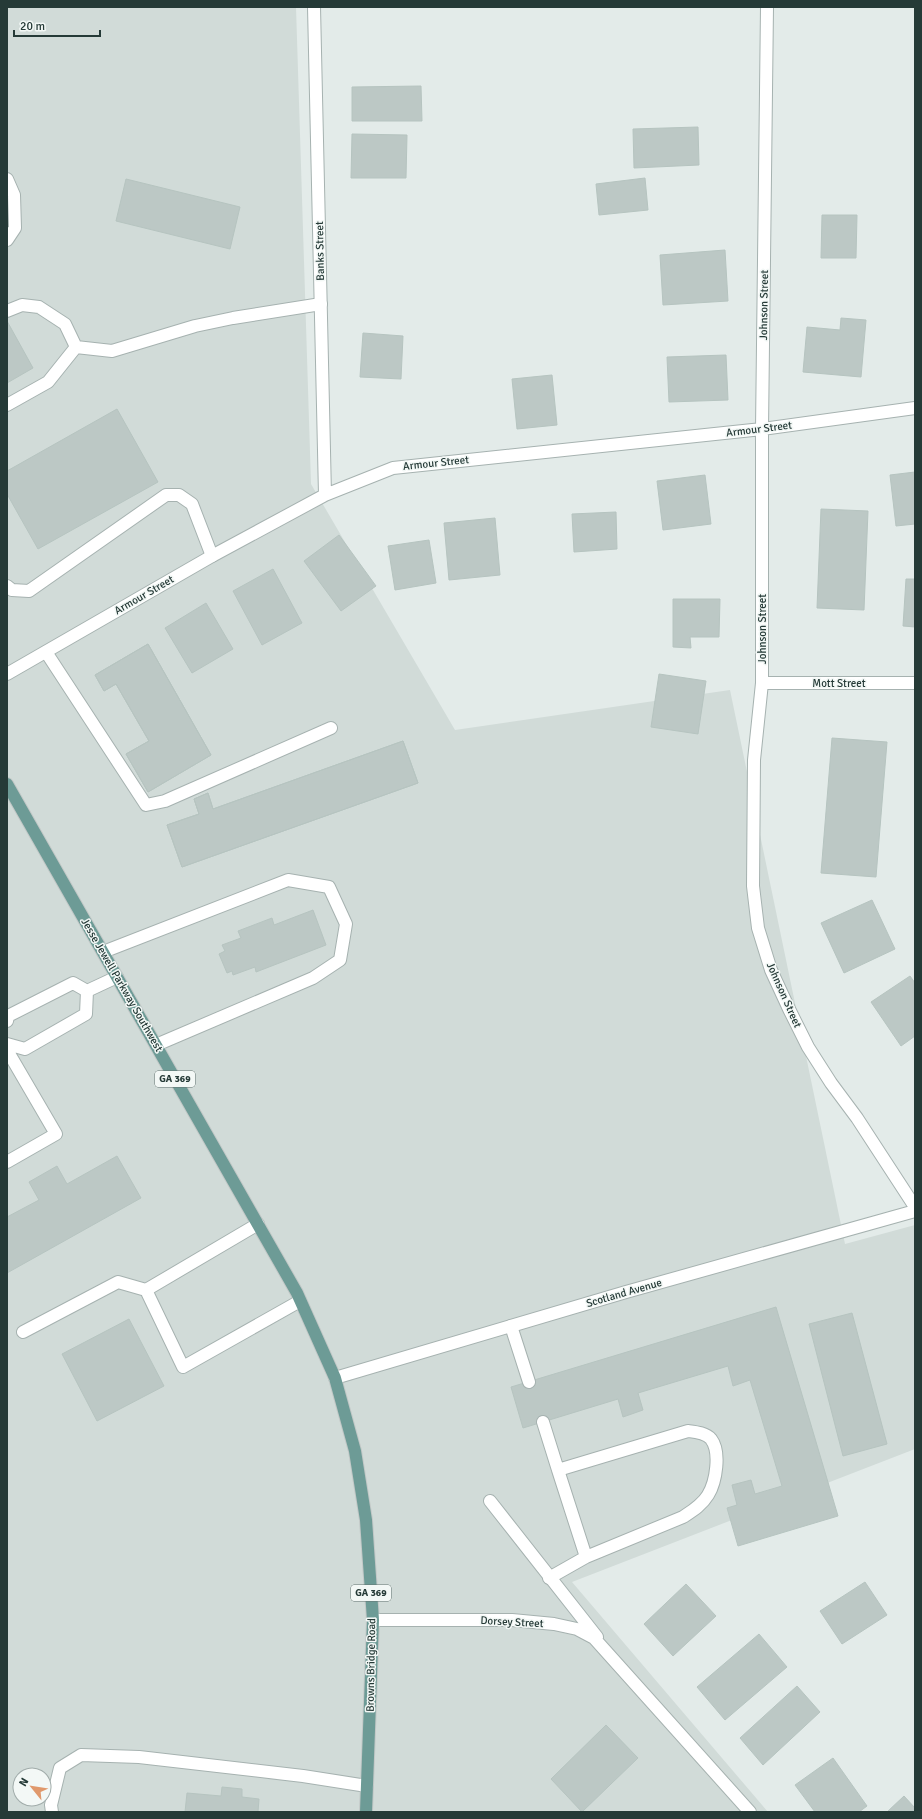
<svg xmlns="http://www.w3.org/2000/svg" width="922" height="1819" font-family="Signika,sans-serif">
<style>
.built{fill:#d1dbd8;fill-rule:evenodd}
.building{fill:#bcc8c5;stroke:#b6c4c0}
.lines{fill:none;stroke-linecap:round;stroke-linejoin:round}
.lane-casing{stroke:#a6b2b0;stroke-width:14}
.street-casing{stroke:#a6b2b0;stroke-width:14}
.primary-casing{stroke:#c2c8c7;stroke-width:14}
.lane{stroke:#fff;stroke-width:12}
.street{stroke:#fff;stroke-width:12}
.primary{stroke:#6d9b96;stroke-width:12}
.labels{text-anchor:middle;dominant-baseline:central;stroke-width:3;stroke-linejoin:round;paint-order:stroke}
.shield{fill:#f3f8f6;stroke:#637370;stroke-width:1}
.shield-label{font-size:10px;font-weight:bold;fill:#253a37}
.street-label{font-size:11px;fill:#253a37;stroke:#f3f8f6}
</style>
<rect width="100%" height="100%" fill="#e3ebe9"/>
<path class="built" d="M7,7H296L311,484L455,730L730,690L845,1244L915,1225V1449L572,1582L768,1812H7ZM20,1775H44V1799H20Z"/>
<path class="building" d="M421,86L422,121H352V87Z
M698,127L699,165L634,168L633,129Z
M352,134L407,135L406,178H351Z
M645,178L648,210L599,215L596,184Z
M126,179L240,207L230,249L116,221Z
M822,215H857L856,258H821Z
M725,250L728,301L663,305L660,255Z
M841,318L866,320L861,377L803,372L807,327L840,330Z
M7,321L33,368L7,383Z
M363,333L403,336L401,379L360,377Z
M726,355L728,400L669,402L667,357Z
M552,375L557,425L517,429L512,379Z
M117,409L158,482L38,549L7,494V471Z
M915,472V524L896,526L890,475Z
M705,475L711,524L663,530L657,481Z
M821,509L868,511L864,610L817,608Z
M616,512L617,549L574,552L572,514Z
M495,518L500,575L449,580L444,523Z
M339,535L376,586L341,611L304,561Z
M429,540L436,583L395,590L388,546Z
M273,569L302,623L262,645L233,591Z
M906,579H915V627L903,626Z
M673,599H720L719,637H690L691,648L673,647Z
M206,603L233,649L192,673L165,628Z
M148,644L211,755L148,792L126,754L149,741L116,684L104,691L95,675Z
M148,644L211,755L148,792L126,754L149,741L116,684L104,691L95,675Z
M659,674L706,681L698,734L651,727Z
M832,738L887,742L876,877L821,873Z
M403,741L418,783L182,867L167,825L199,814L194,799L208,793L213,809Z
M403,741L418,783L182,867L167,825L199,814L194,799L208,793L213,809Z
M872,900L895,949L844,973L821,923Z
M313,910L326,945L256,972L255,967L233,975L232,971L227,973L219,954L225,951L222,945L241,938L238,931L272,918L274,925Z
M910,976L915,983V1036L901,1046L871,1002Z
M117,1156L141,1198L7,1273V1217L39,1200L29,1182L57,1166L67,1184Z
M776,1307L838,1516L738,1546L727,1508L737,1505L732,1485L751,1480L755,1494L782,1486L750,1380L733,1386L728,1366L638,1393L643,1410L623,1417L618,1399L523,1428L511,1387Z
M852,1313L887,1444L843,1456L809,1324Z
M129,1319L164,1386L97,1421L62,1354Z
M865,1582L887,1615L842,1644L820,1611Z
M686,1584L716,1616L673,1656L644,1624Z
M759,1634L787,1667L725,1720L697,1687Z
M797,1686L820,1712L763,1765L740,1738Z
M606,1725L638,1758L582,1812L551,1779Z
M833,1758L867,1806L859,1812H815L795,1785Z
M222,1787L242,1789V1797L259,1799L258,1812H185L187,1793L221,1796Z
M904,1796L915,1808V1812H887Z"/>
<g class="lines">
<g class="lane-casing">
<path id="lane" d="M7,179L14,195L15,228L7,240
M7,311L22,305L39,307L65,324L76,347
M76,347L112,351L195,326L233,318L321,304
M7,405L48,382L76,347
M7,586L12,590L29,591L166,495H179L192,504L212,556
M46,652L146,805L165,801L331,728
M103,952L288,880L329,887L346,924L340,960L313,978L156,1045
M87,991L117,977
M7,1021L8,1016L73,983L87,991L86,1014L25,1049L7,1044
M7,1050L56,1134L7,1162
M258,1224L146,1290L183,1367L300,1301
M511,1326L529,1382
M23,1332L118,1282L146,1290
M543,1422L558,1470
M549,1578L586,1557L683,1517C692,1511 702,1505 708,1495C716,1482 721,1452 711,1439C706,1433 696,1432 688,1431L558,1470L586,1557
M52,1812L51,1805L60,1768L81,1755L139,1757L303,1776L367,1786"/>
</g>
<g class="street-casing">
<path id="street" d="M314,7L325,495
M767,7L762,429V683L754,760L753,886L758,928L771,970L789,1009L808,1047L831,1083L857,1118L915,1207
M7,674L212,556L325,495L393,468L762,429L915,408
M762,683H915
M335,1378L626,1292L915,1211
M490,1501L597,1637
M373,1620H512L554,1624L577,1629L594,1638L750,1812"/>
</g>
<g class="primary-casing">
<path id="primary" d="M7,784L297,1293L335,1378L355,1451L366,1520L373,1620L366,1812"/>
</g>
<use href="#lane" class="lane"/>
<use href="#street" class="street"/>
<use href="#primary" class="primary"/>
</g>
<g class="labels">
<g class="shield">
<rect x="155" y="1071" width="40" height="16" rx="3"/>
<rect x="351" y="1585" width="40" height="16" rx="3"/>
</g>
<g class="shield-label">
<text x="175" y="1079">GA 369</text>
<text x="371" y="1593">GA 369</text>
</g>
<g class="street-label">
<text transform="translate(320 251) rotate(-91)">Banks Street</text>
<text transform="translate(764 305) rotate(-89)">Johnson Street</text>
<text transform="translate(759 429) rotate(-7)">Armour Street</text>
<text transform="translate(436 463) rotate(-6)">Armour Street</text>
<text transform="translate(144 595) rotate(-30)">Armour Street</text>
<text transform="translate(762 629) rotate(-90)">Johnson Street</text>
<text x="839" y="683">Mott Street</text>
<text transform="translate(122 985) rotate(60)">Jesse Jewell Parkway Southwest</text>
<text transform="translate(784 995) rotate(66)">Johnson Street</text>
<text transform="translate(624 1293) rotate(-16)">Scotland Avenue</text>
<text transform="translate(512 1622) rotate(3)">Dorsey Street</text>
<text transform="translate(371 1665) rotate(-89)">Browns Bridge Road</text>
</g>
</g>
<rect width="922" height="1819" fill="none" stroke="#253a37" stroke-width="16"/>
<g transform="translate(32 1787) rotate(300)"><circle r="19" fill="#f3f8f6" stroke="#a1acaa"/>
<path d="M0-3L7 15L0 10L-7 15Z" fill="#e0996c"/>
<text y="-6" font-size="11" font-weight="bold" text-anchor="middle" fill="#253a37">N</text>
</g>
<path d="M14 30v6h86v-6" fill="none" stroke="#253a37" stroke-width="2"/>
<text x="20" y="30" font-size="12" fill="#253a37" stroke="#f3f8f6" stroke-width="3" paint-order="stroke">20 m</text>
</svg>
